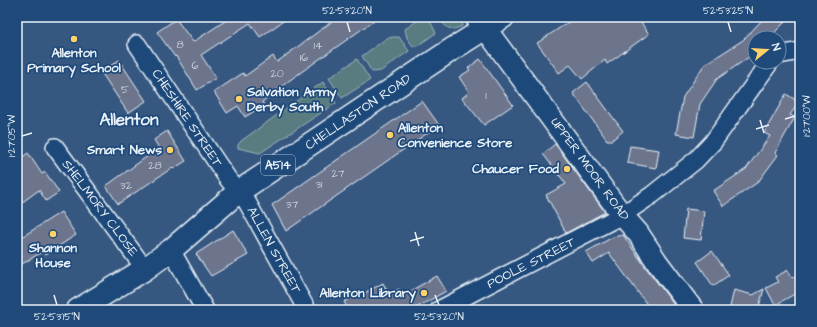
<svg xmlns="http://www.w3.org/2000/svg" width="817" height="327" font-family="'Architects Daughter',sans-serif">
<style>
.green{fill:#587b80;stroke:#a0b6bc}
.building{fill:#6d758d;stroke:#e8f1f8}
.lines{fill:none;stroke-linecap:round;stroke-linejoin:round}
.minor-casing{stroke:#e8f1f8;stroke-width:20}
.tertiary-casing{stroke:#e8f1f8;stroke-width:24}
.primary-casing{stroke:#e8f1f8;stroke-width:25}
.minor{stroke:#1f4a7a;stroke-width:17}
.tertiary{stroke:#1f4a7a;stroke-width:21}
.primary{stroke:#1f4a7a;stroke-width:22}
.ticks{fill:none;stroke:#e8f1f8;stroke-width:1.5}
.poi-dot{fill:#ffd166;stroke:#1f4a7a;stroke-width:1.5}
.labels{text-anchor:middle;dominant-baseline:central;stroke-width:3.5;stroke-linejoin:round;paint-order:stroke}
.number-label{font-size:11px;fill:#c9d2dd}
.shield{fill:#1f4a7a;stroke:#acbfd2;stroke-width:1}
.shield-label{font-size:12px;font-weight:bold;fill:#e8f1f8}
.poi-label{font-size:13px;font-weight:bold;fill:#e8f1f8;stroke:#1f4a7a;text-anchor:end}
.street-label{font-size:13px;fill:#e8f1f8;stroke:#1f4a7a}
.district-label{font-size:17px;font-weight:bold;fill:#e8f1f8;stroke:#1f4a7a}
.neatline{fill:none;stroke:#e8f1f8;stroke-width:1.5}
.ticks-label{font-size:10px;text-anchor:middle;fill:#e8f1f8}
</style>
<rect width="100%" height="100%" fill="#365780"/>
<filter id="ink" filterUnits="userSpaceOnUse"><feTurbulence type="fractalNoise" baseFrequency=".025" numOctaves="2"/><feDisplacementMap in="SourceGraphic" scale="8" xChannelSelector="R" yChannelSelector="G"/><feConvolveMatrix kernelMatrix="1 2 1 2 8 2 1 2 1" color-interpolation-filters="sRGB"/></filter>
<g filter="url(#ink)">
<path class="green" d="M440,17H464V18L462,26C451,32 444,28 440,17Z
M425,18L430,21L436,33L417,46H413L407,38L405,29L417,21Z
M393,37H399L409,51L381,71L372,72L362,56L387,38Z
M357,59L370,80L342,98L329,78Z
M323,82L336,103L260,153L238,148V145L241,141Z"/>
<path class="building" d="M231,17H289L260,37L250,23L201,55L216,78L197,90L176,56L175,57L157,32L176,19L193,42Z
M338,17H379L290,80L262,102L264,105L245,117L238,106L227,113L214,92L243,73L245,76L273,56L277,62Z
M576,17H637L649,34L607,64L605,60L582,79L570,65L559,73L537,43Z
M765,17H790L769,38H755V53L717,79L700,104L694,137L676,134L683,97L704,65L743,40Z
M480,59L513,105L484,125L462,98L469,92L459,77L470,70L468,68Z
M119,60L146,101L128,113L101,72Z
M587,82L623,131L612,140H607L573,93Z
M786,94L799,102L790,115L795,117L775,153L778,155L758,182L723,206L713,191L746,169L770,136L764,133Z
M422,101L439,125L286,231L272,205Z
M167,131L186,161L173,169L172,168L118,204L106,186L159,148L154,140Z
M555,144L605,212L566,233L546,195L566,184L543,154Z
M630,146L659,150L656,168L627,163Z
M28,153L42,174L45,172L59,192L46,201L39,190L17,206V161Z
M686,209L704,211L701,240L683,238Z
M61,212L76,235L45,255L42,252L17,267V240Z
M233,230L248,255L211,276L196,254Z
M623,235L647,269L678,310H651L609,253L593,263L586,252L613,237Z
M712,251L729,275L713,286L697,262Z
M788,270L792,278L800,273V291L775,305L766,288L778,282L775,277Z
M437,276L446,291L412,310H349L344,302L360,293L361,295L383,283L389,294L399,289L403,295Z
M764,289L758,310H742L730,307L734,290L753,295Z"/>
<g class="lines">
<g class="minor-casing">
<path id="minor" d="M473,17L485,28
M137,44L228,179L247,202L307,310
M779,55L800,51
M55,147L145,269
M171,250L205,310
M439,310L622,215L652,195L696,160L713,142L770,62"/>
</g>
<g class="tertiary-casing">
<path id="tertiary" d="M485,28L622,215L638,233L657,262L693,310"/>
</g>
<g class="primary-casing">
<path id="primary" d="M78,310L145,269L171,250L238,192L454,48L503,17"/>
</g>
<use href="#minor" class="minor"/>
<use href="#tertiary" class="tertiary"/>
<use href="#primary" class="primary"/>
</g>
</g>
<path class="ticks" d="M347,22L350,32M728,22L731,32M785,119L795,116M760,120L764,133M756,129L769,125M22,136L32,133M415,232L419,246M410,241L424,237M54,295L57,305M435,295L439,305"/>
<g class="poi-dot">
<circle cx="74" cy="39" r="4"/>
<circle cx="239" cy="99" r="4"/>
<circle cx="390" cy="135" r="4"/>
<circle cx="170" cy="150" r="4"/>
<circle cx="567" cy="169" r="4"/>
<circle cx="53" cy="234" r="4"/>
<circle cx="424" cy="293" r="4"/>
</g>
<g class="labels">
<g class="number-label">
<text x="180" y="44">8</text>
<text x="318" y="45">14</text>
<text x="304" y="57">16</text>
<text x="195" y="65">6</text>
<text x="277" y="73">20</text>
<text x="125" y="89">5</text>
<text x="486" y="95">1</text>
<text x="155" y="165">28</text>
<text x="338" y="173">27</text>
<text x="319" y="184">31</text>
<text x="126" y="185">32</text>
<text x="292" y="204">37</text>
</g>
<rect class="shield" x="261" y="155" width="34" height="20" rx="3"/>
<g class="shield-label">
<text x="278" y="165">A514</text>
</g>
<g class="poi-label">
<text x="74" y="53" text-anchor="middle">Allenton<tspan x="74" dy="15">Primary School</tspan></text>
<text x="247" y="92" text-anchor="start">Salvation Army<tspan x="247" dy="15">Derby South</tspan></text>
<text x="398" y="128" text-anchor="start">Allenton<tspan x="398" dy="15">Convenience Store</tspan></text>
<text x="162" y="150">Smart News</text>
<text x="559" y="169">Chaucer Food</text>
<text x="53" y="248" text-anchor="middle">Shannon<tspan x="53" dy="15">House</tspan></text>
<text x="416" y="293">Allenton Library</text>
</g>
<g class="street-label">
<text transform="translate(358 112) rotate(-34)">CHELLASTON ROAD</text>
<text transform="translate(187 118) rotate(56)">CHESHIRE STREET</text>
<text transform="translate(590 169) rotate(54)">UPPER MOOR ROAD</text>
<text transform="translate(100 208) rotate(53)">SHELMORY CLOSE</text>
<text transform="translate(274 250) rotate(61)">ALLEN STREET</text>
<text transform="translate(531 263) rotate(-27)">POOLE STREET</text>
</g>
<g class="district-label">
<text x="129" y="120">Allenton</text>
</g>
</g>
<rect width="817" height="327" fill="none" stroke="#1f4a7a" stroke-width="44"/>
<g transform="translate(767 50) rotate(72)"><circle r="19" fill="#1f4a7a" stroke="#6f8dac"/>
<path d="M0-3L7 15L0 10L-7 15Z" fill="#ffd166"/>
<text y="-6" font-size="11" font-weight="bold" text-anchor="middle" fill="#e8f1f8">N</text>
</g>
<rect x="22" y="22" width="773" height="283" class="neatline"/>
<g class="ticks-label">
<text x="347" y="14">52°53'20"N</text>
<text x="728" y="14">52°53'25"N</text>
<text transform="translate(806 116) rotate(-90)" y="4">1°27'00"W</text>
<text transform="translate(11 136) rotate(-90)" y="4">1°27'05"W</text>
<text x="57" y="320">52°53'15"N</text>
<text x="439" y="320">52°53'20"N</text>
</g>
</svg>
